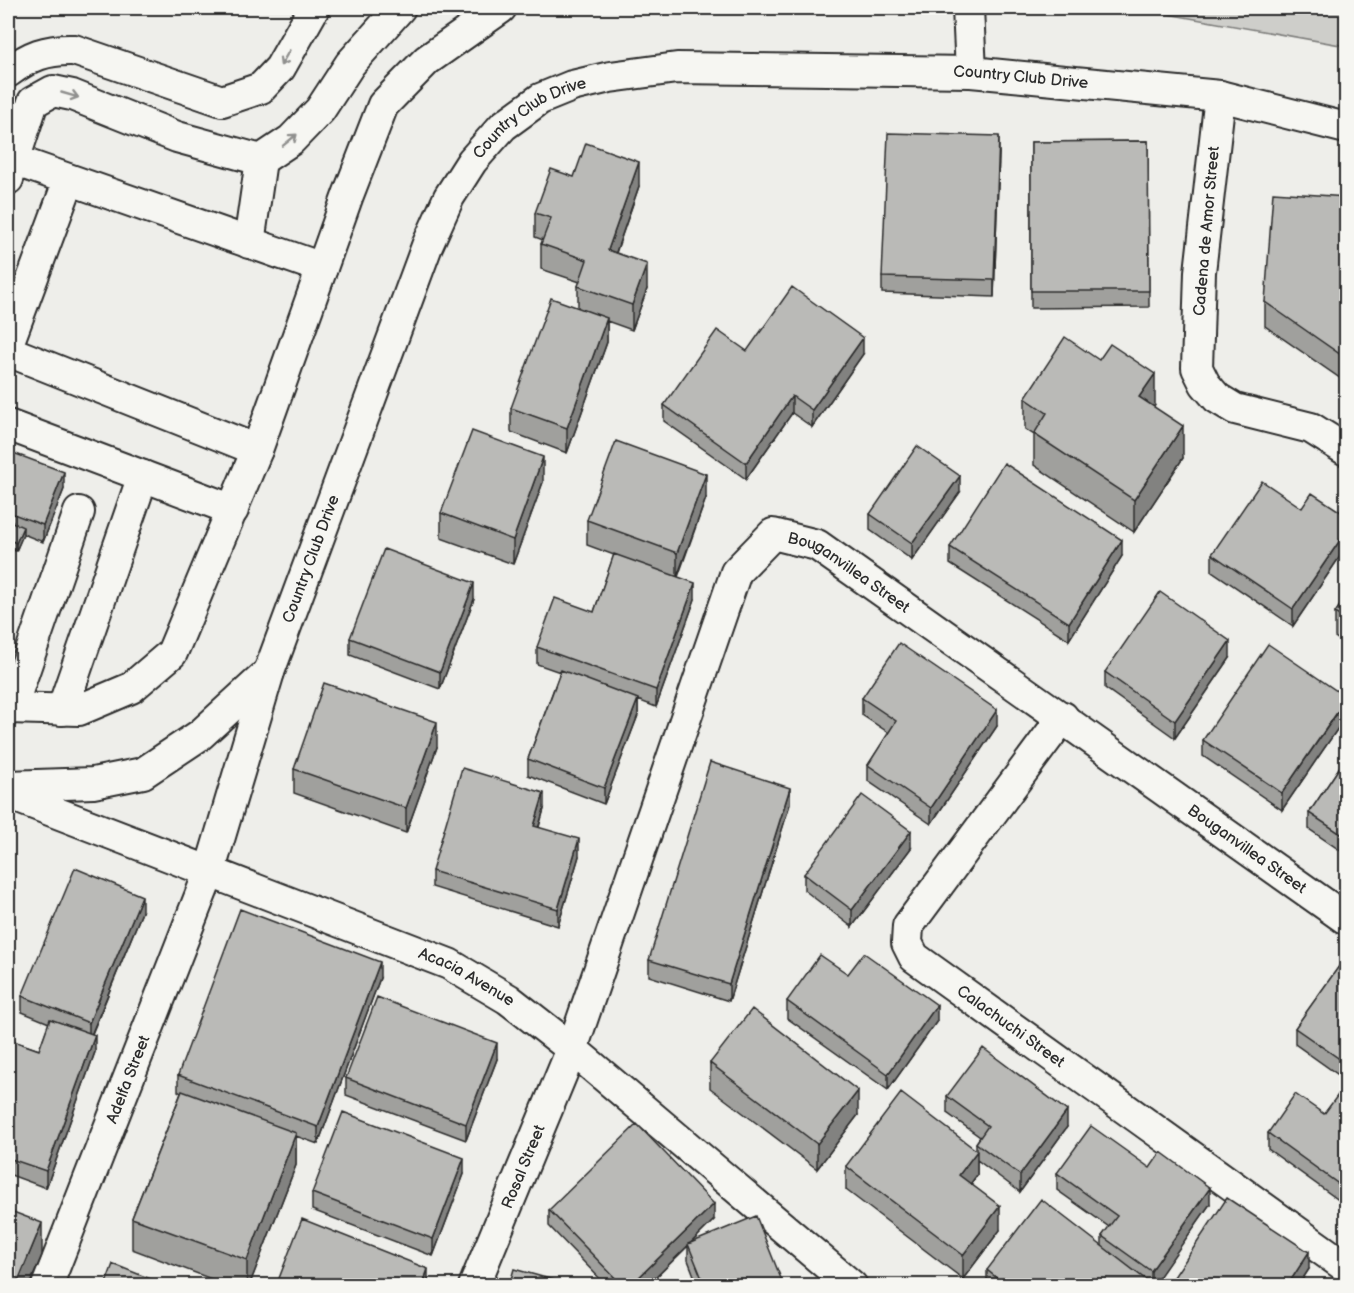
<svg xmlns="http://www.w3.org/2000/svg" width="1354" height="1293" font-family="'Balsamiq Sans',sans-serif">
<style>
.grass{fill:#cececa;stroke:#7c7c7a;stroke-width:1.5}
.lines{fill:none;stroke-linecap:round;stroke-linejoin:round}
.minor-casing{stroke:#2b2b2b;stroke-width:34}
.minor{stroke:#f6f6f2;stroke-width:30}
.wall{fill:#a0a09d;stroke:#2b2b2b;stroke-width:1.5}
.shaded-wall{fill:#828280;stroke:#2b2b2b;stroke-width:1.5}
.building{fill:#babab7;stroke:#2b2b2b;stroke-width:1.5}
.oneway{stroke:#90908e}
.labels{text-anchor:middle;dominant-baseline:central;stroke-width:4.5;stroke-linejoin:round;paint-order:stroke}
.street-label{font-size:16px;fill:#2b2b2b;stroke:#f6f6f2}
</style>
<rect width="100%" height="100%" fill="#eeeeea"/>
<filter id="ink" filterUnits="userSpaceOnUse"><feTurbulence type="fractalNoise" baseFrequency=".0167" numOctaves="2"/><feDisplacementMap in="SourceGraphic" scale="12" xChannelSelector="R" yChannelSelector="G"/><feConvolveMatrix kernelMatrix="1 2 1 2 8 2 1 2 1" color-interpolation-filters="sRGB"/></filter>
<g filter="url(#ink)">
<path class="grass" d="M1134,8H1346V46Z"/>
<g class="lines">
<g class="minor-casing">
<g id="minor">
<path d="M968,8L971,72"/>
<path d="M8,72C30,56 46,49 74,50L222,101L261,88L280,68L314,8"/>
<path d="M1220,96L1200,272L1197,368L1205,384L1217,398L1235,409L1311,428L1346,450"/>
<path d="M8,158L322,268"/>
<path d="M8,179L33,102L53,91L72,95L177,137L261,160L291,140L320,110L350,64L400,8"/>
<path d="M249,243L261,160"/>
<path d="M8,344L69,180"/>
<path d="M8,351L257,450"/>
<path d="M8,425L233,510"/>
<path d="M8,708L79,710L131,688L172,653L257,450L348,195L383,105L427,60L501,8"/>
<path d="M11,709L79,512"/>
<path d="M62,710L143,476"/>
<path id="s1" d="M1063,717L908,926L907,943L914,957L1346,1267"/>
<path d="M8,786L93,783L143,773L200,735L269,672"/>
<path id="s2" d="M8,794L449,964L508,999L572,1049L852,1286"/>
<path id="s3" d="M47,1286L209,873L269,672L427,246L449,197L472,161L503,126L540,99L572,86L610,77L677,68L971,72L1220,96L1346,128"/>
<path id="s4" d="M474,1286L572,1049L736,572L773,534L817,545L1346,919"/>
</g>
</g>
<use href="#minor" class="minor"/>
</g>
<path class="wall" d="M1148,141L1149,307L1031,308V142Z
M999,153L994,297L882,293V277Z
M574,177L639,186L616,253L647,289L632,330L607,321V342L567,453L511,432V408L578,308V286L580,282L541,269V244L543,240L535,237V213Z
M1347,197V383L1265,326V302Z
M863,354L812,427L792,413L746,479L664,421V405Z
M1025,398L1155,405L1153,407L1183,458L1134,532L1034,465V435L1025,429Z
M8,451L64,489L43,542L23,534L16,551L8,548Z
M543,482L513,564L441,538V513Z
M960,492L912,560L870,530V514Z
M706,498L678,577L695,599L656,707L638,700V715L604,804L528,775V759L560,672L537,664V647L594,612L614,555L587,545V520Z
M1302,508L1347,516V546L1293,626L1212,571V554Z
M950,547L1122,556L1069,640L950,564Z
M1347,595V645L1335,637V613Z
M474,599L440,689L350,655V638Z
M1230,658L1175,738L1105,688V672Z
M862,698L997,726L931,824L868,781V765L889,733L862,715Z
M1347,698V715L1282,810L1203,756V740Z
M437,747L406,833L294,793V769Z
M1347,756V855L1309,829V813Z
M790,804L729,1001L649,976V960Z
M544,809L539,827L579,856L558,926L432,887V871Z
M911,848L852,927L804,890V874Z
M142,912L92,1034L95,1052L46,1188L8,1174V1039L39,1050L49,1023L22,1012V996Z
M1347,955V1081L1295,1044V1028Z
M848,974L937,1021L888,1090L787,1018V1001Z
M380,978L318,1144L296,1136V1165L249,1286H230L132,1249V1218L181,1093L178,1091V1075Z
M497,1059L466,1140L346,1095V1078Z
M710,1063L858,1115L817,1169L710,1088Z
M1347,1085V1206L1268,1149V1133L1324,1114Z
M947,1096L1067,1127L1020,1192L977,1160V1175L971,1184L1000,1230L963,1279L846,1190V1166L976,1150V1143L980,1137L947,1113Z
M1150,1168L1210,1204L1153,1285L1154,1286H987V1270L1102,1246V1236L1109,1227L1057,1190V1173Z
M464,1174L433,1256L312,1210V1193Z
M549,1210L714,1220L691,1243L784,1286H698L688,1260V1246L647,1286H607L549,1226Z
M1309,1269L1298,1286H1174V1277Z"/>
<path class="shaded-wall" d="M999,136V153L994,297V280Z
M639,162V186L608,275V250Z
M647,264V289L632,330V305Z
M607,318V342L567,453V428Z
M863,338V354L812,427V410Z
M1155,374V405L1139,429V397Z
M792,396V413L746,479V463Z
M1183,426V458L1134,532V500Z
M543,457V482L513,564V540Z
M64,472V489L43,542V525Z
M706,474V498L677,577V553Z
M960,476V492L912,560V543Z
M23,527V535L16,551V543Z
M1347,530V546L1293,626V609Z
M1122,540V556L1069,640V623Z
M474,583V599L440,689V672Z
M695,583V599L656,707V690Z
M1230,641V658L1175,738V721Z
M638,699V715L604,804V788Z
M1347,699V715L1282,810V793Z
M997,710V726L931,824V808Z
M437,722V747L406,833V808Z
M790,788V804L729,1001V984Z
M544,793V809L534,842V826Z
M911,831V848L852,927V910Z
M579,839V856L558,926V909Z
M142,896V912L89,1040V1023Z
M380,962V978L318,1144V1127Z
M937,1005V1021L888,1090V1074Z
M95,1035V1052L46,1188V1171Z
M497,1043V1059L466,1140V1124Z
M858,1091V1115L817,1169V1144Z
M1067,1111V1127L1020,1192V1175Z
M296,1133V1165L249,1286H247V1260Z
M977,1151V1175L959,1199V1175Z
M464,1158V1174L433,1256V1239Z
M1210,1188V1204L1153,1286H1151V1271Z
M714,1204V1220L647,1286H630Z
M1000,1206V1230L963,1279V1255Z
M42,1223V1255L29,1286H16Z
M1309,1252V1269L1298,1286H1287Z
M428,1269V1286H422Z"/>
<path class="building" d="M888,133L999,136L994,280L882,277Z
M1148,141L1149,291H1031V142Z
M586,143L639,162L608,250L647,264L632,305L578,286L587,260L541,244L551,218L535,213L551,169L574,177Z
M1273,192L1347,197V261L1345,284L1347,285V359L1265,302Z
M792,287L863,338L812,410L792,396L746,463L664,405L717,330L747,351Z
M551,298L607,318L567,428L511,408Z
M1065,337L1099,360L1110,344L1155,374L1139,397L1183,426L1134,500L1034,434L1047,413L1025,398Z
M472,431L543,457L513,540L441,513Z
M616,441L706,474L677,553L587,520Z
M917,446L960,476L912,543L870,514Z
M8,451L64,472L43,525L8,512Z
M1004,463L1122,540L1069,623L950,547Z
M1262,481L1302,508L1312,493L1347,516V530L1293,609L1212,554Z
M8,520L23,527L16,543L8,539Z
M384,549L474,583L440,672L350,638Z
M614,554L695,583L656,690L537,647L555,598L594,612Z
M1160,592L1230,641L1175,721L1105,672Z
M1347,595V621L1335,613Z
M899,643L997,710L931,808L868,765L896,721L862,698Z
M1268,644L1347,698L1282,793L1203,740Z
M561,670L638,699L604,788L528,759Z
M324,683L437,722L406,808L294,769Z
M1347,756V838L1309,813Z
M710,762L790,788L729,984L649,960Z
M462,768L544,793L534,826L579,839L558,909L432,871Z
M862,795L911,831L852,910L804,874Z
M75,868L142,896L89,1023L22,996Z
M240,909L380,962L318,1127L178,1075Z
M864,953L937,1005L888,1074L787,1001L820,955L848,974Z
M1347,955V1064L1295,1028Z
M377,997L497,1043L466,1124L346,1078Z
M752,1009L858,1091L817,1144L710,1063Z
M50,1019L95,1035L46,1171L8,1158V1039L39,1050Z
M983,1048L1067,1111L1020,1175L976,1143L988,1126L947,1096Z
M1346,1084L1347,1085V1190L1268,1133L1295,1094L1324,1114Z
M182,1091L296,1133L247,1260L132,1218Z
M901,1093L977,1151L959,1175L1000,1206L963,1255L846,1166Z
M343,1112L464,1158L433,1239L312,1193Z
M637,1124L714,1204L630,1286H623L549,1210Z
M1091,1126L1150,1168L1161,1152L1210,1188L1151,1271L1102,1236L1117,1216L1057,1173Z
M1227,1198L1309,1252L1287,1286H1187L1174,1277Z
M1041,1199L1154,1286H1007L987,1270Z
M8,1210L42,1223L16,1286H8Z
M756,1216L784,1286H705L688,1244Z
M302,1219L428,1269L422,1286H276Z
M113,1264L168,1286H105Z
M514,1269L575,1286H509Z"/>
<defs><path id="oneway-shaft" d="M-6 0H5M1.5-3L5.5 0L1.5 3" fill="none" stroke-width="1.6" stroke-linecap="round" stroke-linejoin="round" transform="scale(1.5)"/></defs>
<g class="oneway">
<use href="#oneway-shaft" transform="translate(285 58) rotate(120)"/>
<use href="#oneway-shaft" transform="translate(70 95) rotate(16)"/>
<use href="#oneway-shaft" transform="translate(290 140) rotate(-39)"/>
</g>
</g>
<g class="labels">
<g class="street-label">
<text stroke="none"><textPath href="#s3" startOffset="1782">Country Club Drive</textPath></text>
<text stroke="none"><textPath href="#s3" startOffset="1278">Country Club Drive</textPath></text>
<text transform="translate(1207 231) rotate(-85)">Cadena de Amor Street</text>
<text stroke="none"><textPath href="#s3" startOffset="774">Country Club Drive</textPath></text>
<text stroke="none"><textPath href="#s4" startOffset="900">Bouganvillea Street</textPath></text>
<text stroke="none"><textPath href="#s4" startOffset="1386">Bouganvillea Street</textPath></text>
<text stroke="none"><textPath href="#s2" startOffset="494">Acacia Avenue</textPath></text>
<text stroke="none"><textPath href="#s1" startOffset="412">Calachuchi Street</textPath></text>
<text stroke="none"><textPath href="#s3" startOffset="222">Adelfa Street</textPath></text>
<text stroke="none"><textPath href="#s4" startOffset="129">Rosal Street</textPath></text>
</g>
</g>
<rect width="1354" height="1293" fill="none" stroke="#f6f6f2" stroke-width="30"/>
<rect x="15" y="15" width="1324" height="1263" fill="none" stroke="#2b2b2b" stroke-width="2" filter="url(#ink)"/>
</svg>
